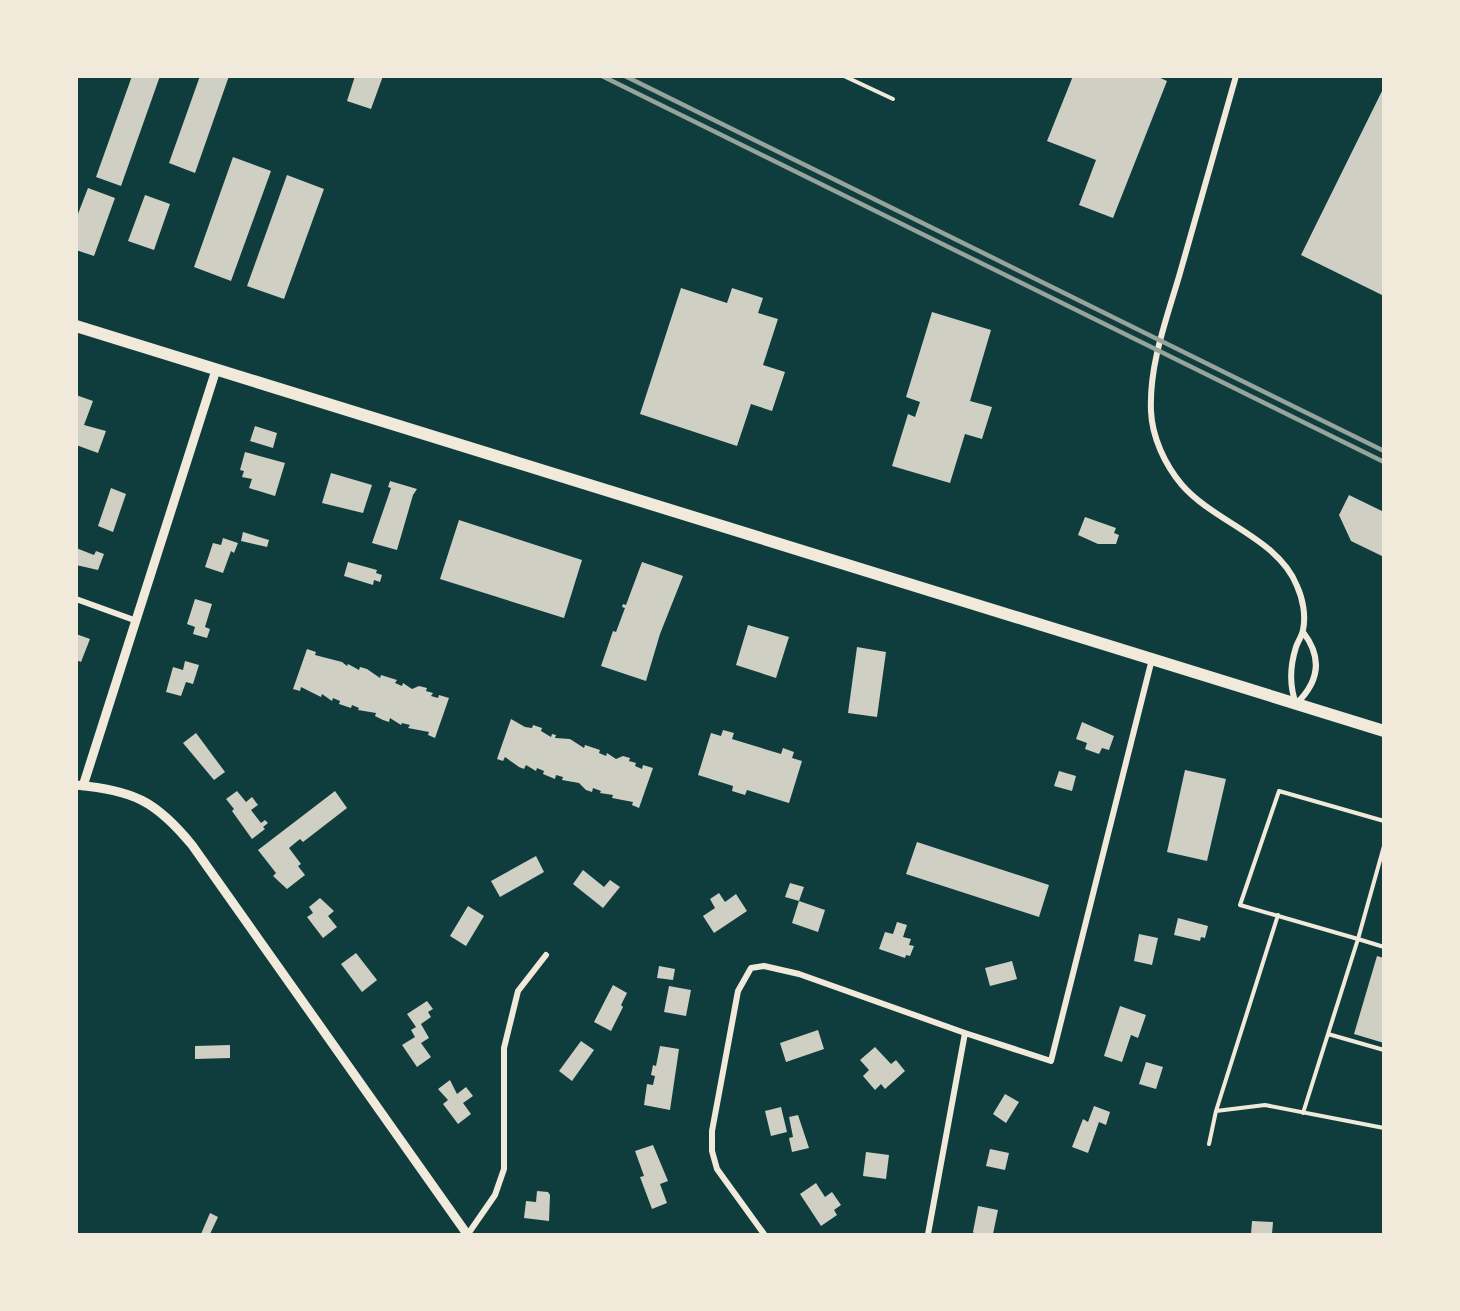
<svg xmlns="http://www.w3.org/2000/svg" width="1460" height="1311" font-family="'Playfair Display',serif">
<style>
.building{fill:#cfcfc3}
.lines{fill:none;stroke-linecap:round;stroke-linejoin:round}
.service{stroke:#f1e9da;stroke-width:4}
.minor{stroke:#f1e9da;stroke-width:6}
.tertiary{stroke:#f1e9da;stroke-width:9}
.primary{stroke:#f1e9da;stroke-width:12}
.rail{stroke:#97a49c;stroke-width:4.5}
</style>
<rect width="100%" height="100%" fill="#0f3d3e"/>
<path class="building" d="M132,76H160L121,186L96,177Z
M200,76H229L195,173L169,163Z
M355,76H383L371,109L347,101Z
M1073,76H1156L1167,81L1113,218L1079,205L1096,160L1047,141Z
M1384,87V296L1301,255Z
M233,157L271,171L231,281L194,267Z
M287,175L324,189L284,299L247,286Z
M88,188L115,198L94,256L76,250V219Z
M145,195L170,204L154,250L128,241Z
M681,288L727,303L732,288L763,298L758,313L778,319L763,365L785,372L772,411L751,404L737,446L640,414Z
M932,312L991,330L970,401L992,407L982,439L965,434L950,483L892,466L908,414L915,417L920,402L906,397Z
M76,395L93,401L84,425L106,431L98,453L76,445Z
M255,426L277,433L273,448L250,441Z
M245,452L285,463L275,496L249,488L252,479L242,477L244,471L240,470Z
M331,473L372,485L363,513L322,503Z
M390,481L417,489L413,495L397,550L372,543L391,488L388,487Z
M111,488L126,494L113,532L98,526Z
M1349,495L1384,512V557L1351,541L1339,515Z
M1085,517L1116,528L1114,533L1119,535L1116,544H1098L1078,535Z
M459,520L582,560L564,618L440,579Z
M243,532L269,540L267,547L241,541Z
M223,538L238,543L234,553L231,551L223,573L205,567L213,543L221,545Z
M76,548L94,555L96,551L104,554L98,570L76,565Z
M348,562L377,570L376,573L382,575L380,582L374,580L373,585L344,576Z
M642,562L683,576L660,634L646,681L601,666L613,631L616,632L625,608L622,607L623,604L626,605Z
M195,599L212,604L205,627L210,629L207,638L193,634L195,627L187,624Z
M748,625L789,637L776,678L736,665Z
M76,634L90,639L81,662L76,660Z
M857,647L886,652L877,717L848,713Z
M307,649L316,652L315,655L342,662L347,666L348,664L359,670L360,667L367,669L380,678L381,675L397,680L395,683L402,686L403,683L412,689L419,686L427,688L426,691L433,693L431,696L438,698L439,695L449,698L435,738L428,735L429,732L408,728L410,725L402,723L401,725L390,718L389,722L383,720L375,716L376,713L358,710L359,708L352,705L351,708L339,704L340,701L333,698L332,701L322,694L321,697L301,687L300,691L293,689Z
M185,661L199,665L193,684L186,682L181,696L166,692L173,667L183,670Z
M511,719L525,727L532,728L533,725L542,728L541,731L551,737L552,734L556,735L555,738L570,739L584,748L585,745L600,750L599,753L606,756L607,753L616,759L623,756L630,758L629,761L636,763L635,766L642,769L643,765L653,768L639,808L632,805L633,802L612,798L613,795L600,793L601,791L593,788L592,792L586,790L579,783L562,780L563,777L556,775L555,779L543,774L544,771L537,768L536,771L526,765L524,769L519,767L505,757L503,761L497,759Z
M1082,722L1114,736L1109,750L1102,748L1099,754L1085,749L1087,743L1076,739Z
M723,730L734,733L732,739L781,754L783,748L794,752L792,758L802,761L789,803L747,790L745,795L732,791L733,786L698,775L711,733L721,736Z
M196,733L225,772L214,780L183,743Z
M1185,770L1226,779L1207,861L1167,852Z
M1059,771L1076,776L1072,791L1054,786Z
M237,791L246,802L252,797L258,805L251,810L261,823L265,820L268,823L263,827L265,829L252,839L232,811L234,809L226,799Z
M335,791L347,808L303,842L300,839L289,848L301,864L298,866L305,875L287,889L273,876L276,873L258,850Z
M917,842L1049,885L1039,917L906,874Z
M536,856L544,872L500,897L491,881Z
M583,870L604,887L610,880L620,887L603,908L573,884Z
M790,883L804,887L799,901L785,897Z
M719,893L725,902L736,894L747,911L714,933L703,916L715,908L710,899Z
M320,898L334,911L328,916L337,927L323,938L307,917L313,913L309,907Z
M799,901L825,910L818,932L792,923Z
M468,906L484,916L466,946L450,936Z
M1178,918L1208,926L1205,938L1201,937L1200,941L1174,935Z
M897,922L907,925L903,937L911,939L909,945L914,946L910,956L906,955L905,958L879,949L885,932L893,934Z
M1139,934L1158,938L1152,965L1134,961Z
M356,953L377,980L362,992L341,964Z
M1377,956L1384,958V1043L1354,1034Z
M1012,961L1017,979L990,986L985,968Z
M659,966L675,969L673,980L657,978Z
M613,985L627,993L621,1005L623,1007L611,1031L594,1022Z
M669,986L691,990L686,1016L664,1012Z
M427,1001L433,1009L428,1012L431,1017L421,1024L429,1038L421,1043L431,1057L417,1067L402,1045L415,1037L411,1030L416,1027L407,1014Z
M1120,1006L1146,1015L1138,1038L1131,1035L1122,1062L1104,1056Z
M818,1030L824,1049L786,1062L780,1043Z
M581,1041L594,1050L572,1081L559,1071Z
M230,1045V1058L195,1059V1046Z
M660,1046L679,1049L670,1110L644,1105L647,1084L653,1085L655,1076L651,1075L653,1065L656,1066Z
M875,1047L891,1064L896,1060L905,1071L885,1089L881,1084L875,1090L863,1076L869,1070L860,1060Z
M1146,1062L1163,1067L1156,1089L1139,1084Z
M450,1080L457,1094L466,1087L473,1096L463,1103L471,1114L458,1124L443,1104L448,1100L438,1089Z
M1005,1094L1019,1102L1006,1123L993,1114Z
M1094,1106L1110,1112L1106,1125L1099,1122L1088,1153L1072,1147L1083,1119L1088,1122Z
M781,1107L787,1132L771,1136L765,1111Z
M798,1115L809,1148L792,1152L789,1138L793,1137L789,1117Z
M653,1145L668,1181L660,1184L667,1203L652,1209L640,1177L644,1176L635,1151Z
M990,1149L1009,1153L1005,1170L986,1166Z
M866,1152L889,1155L886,1179L863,1176Z
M816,1183L825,1197L832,1192L841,1205L834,1210L837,1215L821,1226L800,1194Z
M537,1191L548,1192L550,1195L549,1221L524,1218L526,1201L536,1202Z
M978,1206L998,1210L993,1234H975L973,1232Z
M210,1213L218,1217L210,1234H201Z
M1252,1221L1273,1222L1272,1234H1251Z"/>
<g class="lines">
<path class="service" d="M844,76L893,99
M1384,821L1279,791L1240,905L1358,939L1384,846
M1384,947L1358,939L1328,1034L1384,1050
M1216,1111L1265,1105L1384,1128
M1303,1113L1328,1034
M1209,1144L1216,1111L1278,915"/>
<path class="minor" d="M1236,76C1217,142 1199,208 1180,273C1167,318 1149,364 1151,411C1152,437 1165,465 1182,485C1214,522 1279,539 1297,586C1303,599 1306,616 1303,630C1302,636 1298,641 1296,647C1290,666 1289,685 1296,704C1319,682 1323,658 1303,632
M76,599L134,620
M965,1033L1051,1061L1152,659
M468,1234L495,1195L504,1169V1048L518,991L546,955
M764,1234L717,1169L712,1151V1131L738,991L751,968L764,966L799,974L965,1033L928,1234"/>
<path class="tertiary" d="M76,785C134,791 155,800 192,845L467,1234
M83,786L216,370"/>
<path class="primary" d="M76,326L1384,731"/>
<path class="rail" d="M602,76L1384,462
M625,76L1384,451"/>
</g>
<rect width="1460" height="1311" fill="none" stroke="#f1e9da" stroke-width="156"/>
</svg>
